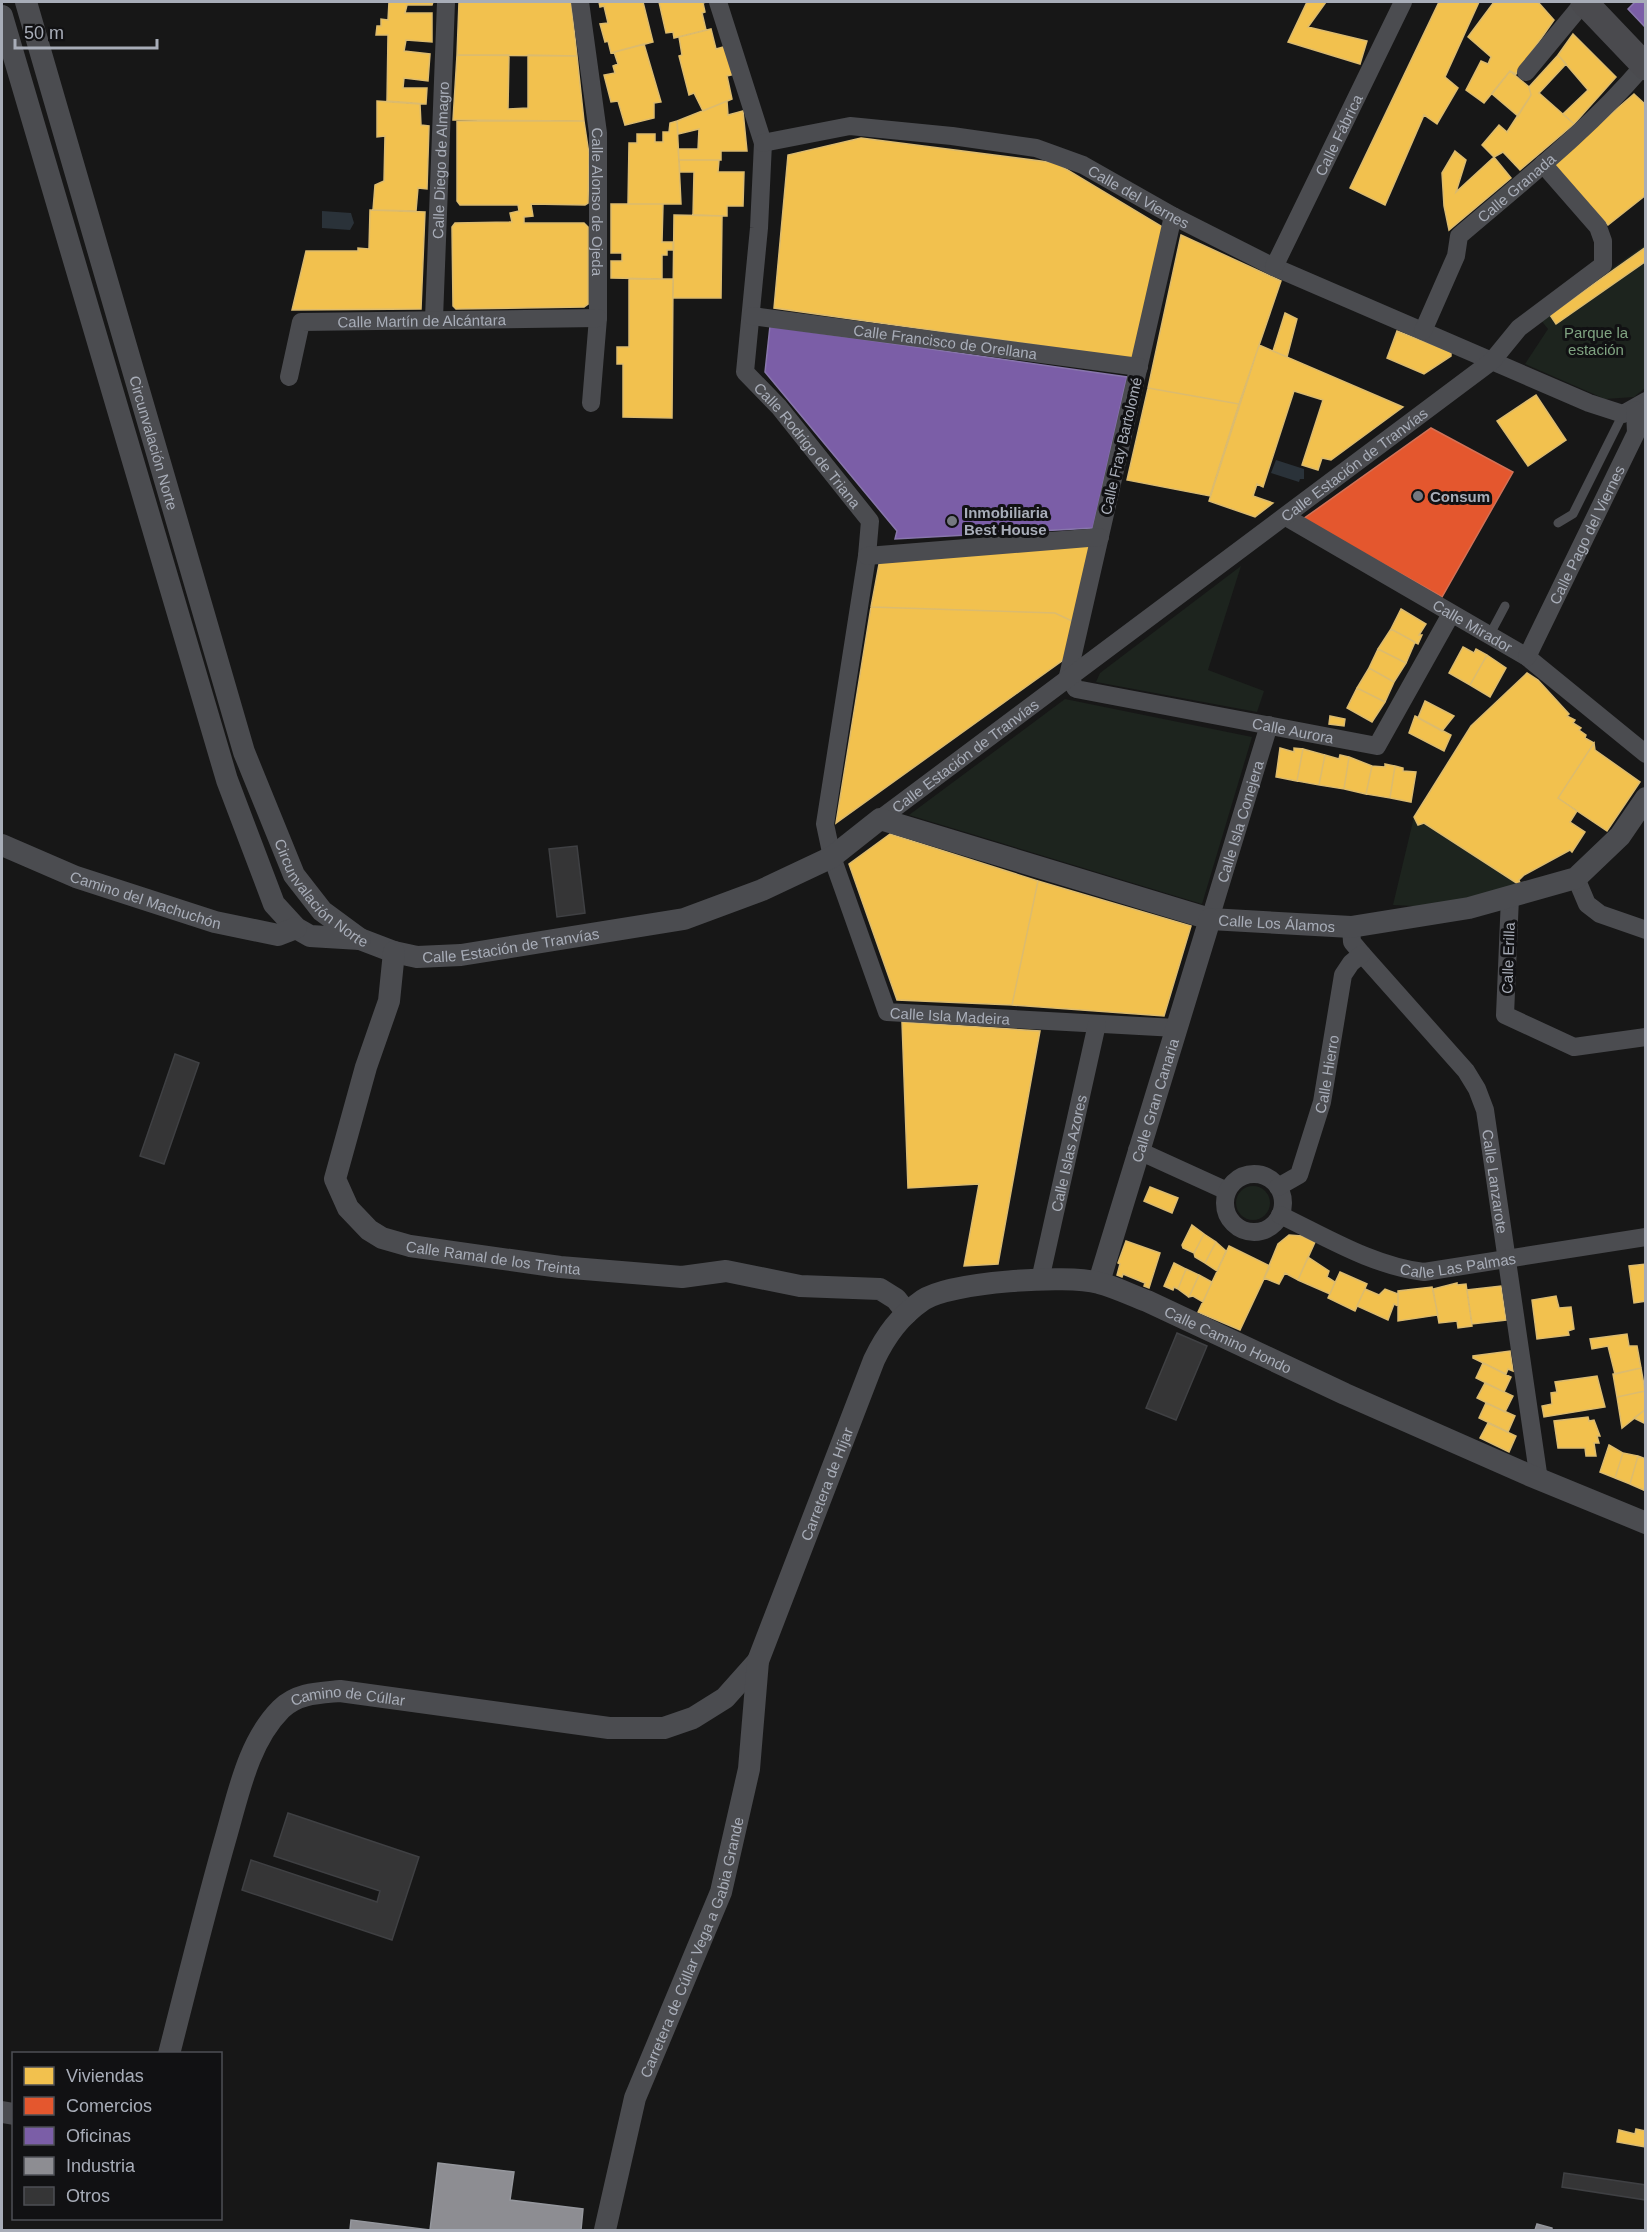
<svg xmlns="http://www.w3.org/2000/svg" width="1647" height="2232" font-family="Helvetica,sans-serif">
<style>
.green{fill:#1d241e}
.water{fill:#2a3239}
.homes{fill:#f2c14e;stroke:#dcbb6e;stroke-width:1.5}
.shops{fill:#e4572e;stroke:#d27157;stroke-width:1.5}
.offices{fill:#7b5ea7;stroke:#8876ac;stroke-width:1.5}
.industry{fill:#8d8d92;stroke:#95979d;stroke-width:1.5}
.building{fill:#353536;stroke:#3f4043;stroke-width:1.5}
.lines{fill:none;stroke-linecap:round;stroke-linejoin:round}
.service{stroke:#4b4c50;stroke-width:9}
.minor{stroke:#4b4c50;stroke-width:18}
.tertiary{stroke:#4b4c50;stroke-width:22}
.secondary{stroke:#4a4a4e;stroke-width:27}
.poi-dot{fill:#757880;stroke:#111113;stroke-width:2}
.labels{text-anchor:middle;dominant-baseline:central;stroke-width:6;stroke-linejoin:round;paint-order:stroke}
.street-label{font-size:15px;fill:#a8adb8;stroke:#111113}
.park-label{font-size:15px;fill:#7fa381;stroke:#111113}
.poi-label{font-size:15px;font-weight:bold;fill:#a8adb8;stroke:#111113;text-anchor:start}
</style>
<rect width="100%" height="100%" fill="#171717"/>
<path class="green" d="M1645,245V388L1634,397L1605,399L1525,364L1548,329L1540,319Z
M1241,566L1208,670L1264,691L1257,712L1096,682L1100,673Z
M1065,699L1252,737L1202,904L909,815Z
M1414,817L1418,825L1424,823L1521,886L1433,907L1393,905Z
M1236 1203a17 17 0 1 1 34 0a17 17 0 1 1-34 0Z"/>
<path class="water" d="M322,211L351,213L354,223L350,230L322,228Z
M1276,460L1304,469V479H1300L1299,482L1271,473Z"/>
<path class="homes" d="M389,2H433L432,5H407L405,13H432V42L406,40L404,51L430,54L428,81L404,78L403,88H427L426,104L387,101L388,35H376L377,26H381V19L388,20Z
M459,2H571L577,56L457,55Z
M599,2H643L653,42L611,53L608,41L605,42L600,24L608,23L604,6L600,7Z
M659,2H706L703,3L705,12L702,13L706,30L674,38L673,32L666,33Z
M1307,2H1326L1308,27L1367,41L1360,64L1288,42Z
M1439,2H1479L1445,77L1458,88L1437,124L1424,115L1385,205L1350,188Z
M1494,2H1538L1554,20L1516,74L1510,71L1484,103L1466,90L1481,61L1488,64L1491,57L1468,37Z
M711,29L716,49L727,46L735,74L727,76L732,99L703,111L694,93L689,95L679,56L682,55L679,37Z
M1573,34L1616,77L1574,124L1563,114L1588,90L1558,55Z
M644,44L661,102L654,103V118L625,125L618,101L611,102L604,75L615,73L613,66L618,64L614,52Z
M457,55H509L508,109L528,108V55L577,56L584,121L453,120Z
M1558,55L1566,64L1539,93L1574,124L1520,170L1503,152L1494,157L1482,145L1499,125L1507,132L1531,95L1529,87Z
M1510,71L1529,87L1531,95L1518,116L1492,94Z
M1634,94L1646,105V195L1608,225L1553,164Z
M377,101L420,104L421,125L429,126L427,189L418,188L416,211L373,210L375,185L384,181L385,136L377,137Z
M727,101L728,115L743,111L747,151H721V160H679L678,149H698L699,129L678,134L677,121Z
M457,121H584L589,154L588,203L585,205L531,204L533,216L524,217V223H584L588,227V304L584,307L456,309L453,306L452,227L455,223L512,222L510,213L519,211L518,205H460L457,201Z
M677,121L681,204H628L629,143H637V134H655V142H663V132H669L670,123Z
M861,138L1056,163L1166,229L1136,359L774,308L788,155Z
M1455,151L1466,160L1456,192L1494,157L1511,178L1449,230L1444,206L1442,173Z
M679,160H719L718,172H744L743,206H727V216L693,215L694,172H680Z
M611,204H663L662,242H673V250H667V255H662V279L611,278V261H622V253H611Z
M370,210L425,212L421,309L292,310L306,251H358V248L369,249Z
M674,215L722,216L721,298H673Z
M1181,235L1281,281L1239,404L1148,388Z
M1646,247V261L1556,324L1550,315Z
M629,279H673L672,418L623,417V364H617V347H629Z
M1285,313L1297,319L1287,357L1273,351Z
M1397,331L1451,352V356L1424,374L1387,358Z
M1259,345L1403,407L1331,460L1322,458L1318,470L1302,465L1323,400L1294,391L1263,487L1257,484L1253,496L1273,503L1255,517L1209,501Z
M1148,388L1239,404L1210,496L1127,480Z
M1536,395L1566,440L1528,466L1497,421Z
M1091,545L1074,622L1055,613L871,607L880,559Z
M871,607L1055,613L1074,622L1066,658L836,823Z
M1401,609L1426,624L1419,635H1422L1418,644L1391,629Z
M1391,629L1415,642L1406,663L1378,649Z
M1463,647L1474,653L1476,649L1487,655L1470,685L1449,673Z
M1378,649L1406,663L1394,682L1369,668Z
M1487,655L1506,668L1490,697L1470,685Z
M1369,668L1394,682L1385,702L1357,688Z
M1527,673L1538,680L1569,714L1567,716L1575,720L1573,723L1581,728L1579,730L1586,735L1585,738L1594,743L1558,798L1577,811L1570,822L1585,832L1572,852L1570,850L1524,875L1519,880L1521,886L1424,823L1418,825L1414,817L1471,726Z
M1357,688L1385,702L1372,722L1347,708Z
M1425,701L1454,716L1442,731L1418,718Z
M1330,716L1345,719L1344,726L1329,724Z
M1415,716L1451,735L1444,751L1409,733Z
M1594,743L1595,750L1640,782L1607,831L1558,798Z
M1280,748L1294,752V748L1303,749L1297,781L1276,777Z
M1303,749L1325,755L1319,785L1297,781Z
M1325,755L1339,759L1340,755L1349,757L1344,789L1319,785Z
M1349,757L1372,766L1366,794L1344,789Z
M1385,764L1395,766L1390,798L1366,794L1372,766L1385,767Z
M1395,766L1403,768V771L1416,772L1411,802L1390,798Z
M890,834L1038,881L1012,1005L897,1000L849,864Z
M1038,881L1191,926L1164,1016L1012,1005Z
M902,1022L1040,1031L998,1264L964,1266L979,1184L908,1188Z
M1150,1187L1178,1198L1172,1213L1144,1201Z
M1192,1225L1204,1234L1194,1253L1183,1248L1182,1245Z
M1204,1234L1216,1242L1205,1263L1195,1257L1194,1253Z
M1289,1235L1302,1236L1315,1242L1298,1280L1285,1273L1279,1284L1264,1278L1278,1244Z
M1126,1241L1160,1253L1149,1288L1144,1286L1145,1283L1123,1274L1122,1277L1117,1275L1120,1264L1118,1263Z
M1216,1242L1226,1251L1217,1271L1205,1263Z
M1229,1246L1270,1266L1240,1330L1198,1312Z
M1308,1257L1329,1271L1327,1277L1335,1282L1330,1294L1298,1280Z
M1174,1263L1186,1269L1178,1289L1174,1287L1173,1290L1164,1286Z
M1646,1264V1301L1634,1303L1629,1266Z
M1186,1269L1199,1275L1189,1297L1178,1289Z
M1340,1272L1367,1284L1355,1311L1328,1298Z
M1199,1275L1212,1282L1203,1302L1193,1296L1189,1297Z
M1457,1283V1285L1466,1284L1472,1326L1458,1328L1457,1321L1439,1323L1433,1289Z
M1501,1286L1506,1320L1472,1324L1467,1290Z
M1432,1287L1438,1315L1398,1321V1291Z
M1365,1289L1379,1295L1385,1289L1398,1294V1306L1394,1304L1388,1320L1357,1306Z
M1556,1296L1559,1308L1571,1307L1574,1329L1568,1331L1569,1335L1537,1339L1532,1300Z
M1627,1334L1629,1346H1637L1641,1368L1615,1374L1608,1346L1592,1349L1590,1339Z
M1510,1351L1513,1371L1508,1369L1506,1374L1473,1358V1356Z
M1483,1363L1511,1377L1504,1392L1476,1378Z
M1641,1368L1645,1391L1617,1397L1613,1374Z
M1597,1376L1605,1407L1544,1417L1542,1406L1552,1404L1551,1393L1557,1392L1555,1382Z
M1485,1383L1513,1396L1505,1412L1477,1398Z
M1645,1391L1646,1409L1622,1428L1617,1397Z
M1486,1403L1515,1416L1508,1432L1479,1418Z
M1646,1409V1424L1634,1418Z
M1588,1417L1589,1421L1594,1420L1600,1436H1597L1599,1443H1594L1596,1456H1586L1585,1448H1558L1554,1421Z
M1488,1423L1516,1436L1509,1452L1480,1438Z
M1609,1445L1623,1453L1615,1478L1600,1472Z
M1623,1453L1638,1456L1630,1484L1615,1478Z
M1638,1456L1646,1459V1491L1630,1484Z
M1636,2129L1646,2131V2147L1617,2142L1619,2130L1635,2134Z"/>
<path class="shops" d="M1431,428L1513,472L1442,597L1303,519Z"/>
<path class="offices" d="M1635,2H1646V28L1628,9Z
M770,326L1127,377L1093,528L895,539L897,531L765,372Z"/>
<path class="industry" d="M438,2163L514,2172L510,2200L583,2209L581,2230H350L351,2220L430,2230Z
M1537,2224L1552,2228V2230H1535Z"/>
<path class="building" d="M577,846L585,913L557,917L549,849Z
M175,1054L199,1063L164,1164L140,1156Z
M1177,1333L1207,1346L1176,1420L1146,1408Z
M288,1813L419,1857L392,1940L242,1890L251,1860L377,1902L380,1891L274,1856Z
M1564,2173L1646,2185V2200L1562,2187Z"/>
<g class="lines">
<path class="service" d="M1558,523L1573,514L1623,414
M1489,636L1505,606"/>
<g class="minor">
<path id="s1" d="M580,2L598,133V318L591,403"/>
<path id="s2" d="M718,2L763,143L759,228L745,372L779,407L870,521L867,556L825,824L832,857L887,1012L1176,1028"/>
<path d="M1526,72L1584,2"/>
<path id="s3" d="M763,143L850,126L952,136L1036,148L1083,165L1173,216L1274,267L1589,403L1623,414L1646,401"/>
<path id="s4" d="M1173,216L1068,676L1076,689L1377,746L1451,614"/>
<path id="s5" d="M1274,267L1403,2"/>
<path id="s6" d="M752,316L1139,367"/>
<path id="s7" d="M434,319L446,2"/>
<path id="s8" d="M1423,331L1456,256L1459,236C1522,182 1590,129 1644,65"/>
<path id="s9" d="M289,377L301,322L598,318"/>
<path id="s10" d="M1286,517L1527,657L1646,754"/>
<path d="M867,556L1100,537"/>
<path id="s11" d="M1527,657L1636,433L1635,410"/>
<path id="s12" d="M880,819L1492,361L1519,328L1603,265V241L1598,227L1543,164"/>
<path d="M1576,878L1587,904L1600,914L1646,930"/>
<path d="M1510,897L1505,1015L1574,1047L1646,1037"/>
<path id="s13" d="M1210,919L1269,725"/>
<path id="s14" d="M1351,927L1352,942L1362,954L1466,1071L1477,1089L1485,1110L1539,1480"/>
<path d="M1137,1150L1227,1191"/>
<circle cx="1254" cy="1203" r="29"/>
<path id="s15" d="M1278,1187L1299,1175L1322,1102L1343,975L1351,963L1362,954"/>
<path id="s16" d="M1280,1215C1326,1237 1373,1266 1424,1272L1646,1237"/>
<path id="s17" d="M1040,1280L1097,1024"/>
</g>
<g class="tertiary">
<path id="s18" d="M26,2L244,752L294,875L322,911L360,939L394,952L417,957L461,955L684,919L762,890L832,857L880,819L1210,919L1351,927L1469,908L1576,878L1620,836L1646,798"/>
<path d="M2,16L227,780L274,904L296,928L310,936L360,939"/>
<path id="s19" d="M2,845L76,877L215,922L278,935L296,928"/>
<path id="s20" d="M394,952L389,1001L366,1067L335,1179L348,1208L369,1230L382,1238L410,1246L560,1267L682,1277L726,1271L800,1286L880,1289L896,1299L907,1313"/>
<path id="s21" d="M1099,1282L1210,919"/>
<path id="s22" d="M169,2054C188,1980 206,1906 227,1833C239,1791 249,1741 281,1709C297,1693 319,1693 340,1691L609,1728H664L693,1718L725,1698L758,1661"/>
<path d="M2,2112L14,2114"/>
<path id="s23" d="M605,2230L635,2098L721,1892L749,1769L758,1661L874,1360C886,1335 900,1316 923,1300C950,1282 1067,1274 1099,1283C1115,1287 1131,1295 1147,1301L1345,1394L1529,1475L1646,1523"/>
</g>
<path class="secondary" d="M1584,2L1646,67"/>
</g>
<g class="poi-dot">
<circle cx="1418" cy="496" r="6"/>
<circle cx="952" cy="521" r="6"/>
</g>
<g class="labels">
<g class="street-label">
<text stroke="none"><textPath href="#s5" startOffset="147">Calle Fábrica</textPath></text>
<text stroke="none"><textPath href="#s7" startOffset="159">Calle Diego de Almagro</textPath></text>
<text stroke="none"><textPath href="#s8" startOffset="177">Calle Granada</textPath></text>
<text stroke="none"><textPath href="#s3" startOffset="390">Calle del Viernes</textPath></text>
<text stroke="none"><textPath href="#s1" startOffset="201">Calle Alonso de Ojeda</textPath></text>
<text stroke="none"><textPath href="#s9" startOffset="177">Calle Martín de Alcántara</textPath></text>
<text stroke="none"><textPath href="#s6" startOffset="195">Calle Francisco de Orellana</textPath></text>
<text stroke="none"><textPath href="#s18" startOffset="459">Circunvalación Norte</textPath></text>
<text stroke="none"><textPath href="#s2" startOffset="474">Calle Rodrigo de Triana</textPath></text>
<text transform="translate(1121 446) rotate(-77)">Calle Fray Bartolomé</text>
<text stroke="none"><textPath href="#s12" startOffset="592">Calle Estación de Tranvías</textPath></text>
<text stroke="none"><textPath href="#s11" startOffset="136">Calle Pago del Viernes</textPath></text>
<text stroke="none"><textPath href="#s10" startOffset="216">Calle Mirador</textPath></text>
<text stroke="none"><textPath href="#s4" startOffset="708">Calle Aurora</textPath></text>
<text stroke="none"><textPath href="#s12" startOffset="106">Calle Estación de Tranvías</textPath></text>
<text stroke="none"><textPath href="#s13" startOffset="102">Calle Isla Conejera</textPath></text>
<text stroke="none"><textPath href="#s18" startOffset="945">Circunvalación Norte</textPath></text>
<text stroke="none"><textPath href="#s19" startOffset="154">Camino del Machuchón</textPath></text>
<text stroke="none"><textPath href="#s18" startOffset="1970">Calle Los Álamos</textPath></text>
<text stroke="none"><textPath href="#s18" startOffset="1161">Calle Estación de Tranvías</textPath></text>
<text transform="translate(1508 958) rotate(-88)">Calle Erilla</text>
<text stroke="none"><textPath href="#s2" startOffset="1140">Calle Isla Madeira</textPath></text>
<text stroke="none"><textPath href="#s15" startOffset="129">Calle Hierro</textPath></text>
<text stroke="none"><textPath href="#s21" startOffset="190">Calle Gran Canaria</textPath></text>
<text stroke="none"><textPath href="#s17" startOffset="130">Calle Islas Azores</textPath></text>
<text stroke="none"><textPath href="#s14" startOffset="303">Calle Lanzarote</textPath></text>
<text stroke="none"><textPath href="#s20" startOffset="426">Calle Ramal de los Treinta</textPath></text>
<text stroke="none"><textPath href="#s16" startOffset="190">Calle Las Palmas</textPath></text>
<text stroke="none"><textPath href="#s23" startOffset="1314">Calle Camino Hondo</textPath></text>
<text stroke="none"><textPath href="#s23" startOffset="783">Carretera de Híjar</textPath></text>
<text stroke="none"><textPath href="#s22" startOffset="436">Camino de Cúllar</textPath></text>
<text stroke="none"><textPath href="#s23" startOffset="297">Carretera de Cúllar Vega a Gabia Grande</textPath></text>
</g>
<g class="park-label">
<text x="1596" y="332">Parque la<tspan x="1596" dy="17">estación</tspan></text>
</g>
<g class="poi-label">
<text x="1430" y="496">Consum</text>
<text x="964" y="512">Inmobiliaria<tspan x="964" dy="17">Best House</tspan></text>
</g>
</g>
<rect width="1647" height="2232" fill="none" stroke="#a8adb8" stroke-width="6"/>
<rect x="12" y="2052" width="210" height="168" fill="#111113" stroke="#4d4f55" stroke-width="1.5"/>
<rect x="24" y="2067" width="30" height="18" fill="#f2c14e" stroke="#4d4f55" stroke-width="1.5"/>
<text x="66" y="2082" font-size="18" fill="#a8adb8">Viviendas</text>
<rect x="24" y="2097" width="30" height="18" fill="#e4572e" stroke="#4d4f55" stroke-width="1.5"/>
<text x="66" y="2112" font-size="18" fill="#a8adb8">Comercios</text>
<rect x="24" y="2127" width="30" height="18" fill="#7b5ea7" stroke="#4d4f55" stroke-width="1.5"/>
<text x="66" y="2142" font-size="18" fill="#a8adb8">Oficinas</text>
<rect x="24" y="2157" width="30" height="18" fill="#8d8d92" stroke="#4d4f55" stroke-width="1.5"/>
<text x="66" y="2172" font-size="18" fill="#a8adb8">Industria</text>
<rect x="24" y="2187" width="30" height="18" fill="#353536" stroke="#4d4f55" stroke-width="1.5"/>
<text x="66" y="2202" font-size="18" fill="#a8adb8">Otros</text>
<path d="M15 39v9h142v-9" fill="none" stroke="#a8adb8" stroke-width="3"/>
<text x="24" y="39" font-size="18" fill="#a8adb8" stroke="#111113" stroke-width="4.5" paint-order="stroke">50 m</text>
</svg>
